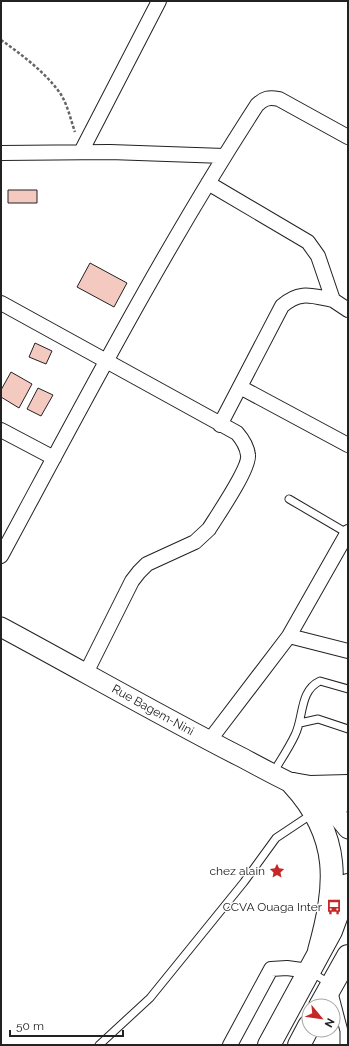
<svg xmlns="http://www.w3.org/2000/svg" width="349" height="1046" font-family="Raleway,sans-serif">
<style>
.building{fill:#f3c9c0;stroke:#222}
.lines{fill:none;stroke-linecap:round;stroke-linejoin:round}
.lane-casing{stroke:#222;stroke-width:9}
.street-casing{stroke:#222;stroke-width:16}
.secondary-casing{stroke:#222;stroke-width:21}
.highway-casing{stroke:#222;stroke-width:24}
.path{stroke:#646464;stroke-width:2.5;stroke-dasharray:3 2;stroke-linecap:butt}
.lane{stroke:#fff;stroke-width:7}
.street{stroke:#fff;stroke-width:14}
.secondary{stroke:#fff;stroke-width:19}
.highway{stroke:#fff;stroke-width:22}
.labels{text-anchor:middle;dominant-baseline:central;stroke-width:3;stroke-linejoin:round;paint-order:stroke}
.street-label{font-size:12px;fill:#222;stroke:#fff}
.poi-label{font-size:12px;fill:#222;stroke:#fff;text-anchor:end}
</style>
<rect width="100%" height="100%" fill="#fff"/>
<path class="building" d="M8,190H37V203H8Z
M90,263L127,283L114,307L77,287Z
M35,343L52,351L46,364L29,357Z
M11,372L32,384L19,408L1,397V390Z
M38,388L53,395L41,416L27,409Z"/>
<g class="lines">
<g class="lane-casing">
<path id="lane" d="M289,499L347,533
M300,723L318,719L348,729
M273,773C280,761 289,748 295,735C304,717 299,691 320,681L348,689
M311,972L332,985L344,1031V1045
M99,1045L150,998L244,882L276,838L312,814"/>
</g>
<g class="street-casing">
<path id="street" d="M81,152L159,1
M1,153L110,152L224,156
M208,183L308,242L318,256L333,300L348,310
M1,303L237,433C243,440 247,446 248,455C250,468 217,516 209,529L195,542L147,564L139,572L132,581L86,673
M240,387L348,445
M220,425L282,306C300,290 312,296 333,300
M1,430L54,458
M1,556C83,404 163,250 257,105C264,98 269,97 279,99L348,137
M289,636L348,651
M209,741L289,636L348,532
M230,1045L271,969L287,968L309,971"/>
</g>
<g class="secondary-casing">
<path id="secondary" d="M1,627C81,670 159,715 239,756C274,774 309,796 348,802
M315,797L335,813L348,829"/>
</g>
<g class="highway-casing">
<path id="highway" d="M293,784C342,837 337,886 319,951
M293,784L310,787L348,786
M320,1006L348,956
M269,1045L331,931L348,885
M299,1045L309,1026"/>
</g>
<path class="path" d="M1,40C21,54 42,70 57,89C67,101 70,118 75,132"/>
<use href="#lane" class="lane"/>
<use href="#street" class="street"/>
<use href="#secondary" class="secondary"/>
<use href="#highway" class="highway"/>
</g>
<defs>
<g id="sight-bare" transform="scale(1.2)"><path d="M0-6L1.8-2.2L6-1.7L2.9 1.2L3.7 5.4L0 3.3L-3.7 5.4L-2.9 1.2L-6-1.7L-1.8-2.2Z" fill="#c62828" stroke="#fff" stroke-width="2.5" paint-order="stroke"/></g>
<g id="bus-bare" transform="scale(1.2)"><path d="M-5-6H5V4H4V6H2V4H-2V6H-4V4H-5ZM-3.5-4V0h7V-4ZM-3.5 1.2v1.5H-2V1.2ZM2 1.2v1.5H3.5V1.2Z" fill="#c62828" stroke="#fff" stroke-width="2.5" paint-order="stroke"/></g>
</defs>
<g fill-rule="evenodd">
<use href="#sight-bare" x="277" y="871"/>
<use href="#bus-bare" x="334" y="907"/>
</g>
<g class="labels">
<g class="street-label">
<text transform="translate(153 710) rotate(29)">Rue Bagem-Nini</text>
</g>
<g class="poi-label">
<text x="265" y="871">chez alain</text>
<text x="322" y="907">CCVA Ouaga Inter</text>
</g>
</g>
<rect width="349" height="1046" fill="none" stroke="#222222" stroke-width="4"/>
<g transform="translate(321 1018) rotate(119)"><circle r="19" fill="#ffffff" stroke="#a7a7a7"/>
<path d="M0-3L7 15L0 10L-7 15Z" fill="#c62828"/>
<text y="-6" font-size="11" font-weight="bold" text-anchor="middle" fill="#222222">N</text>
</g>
<path d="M10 1030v6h113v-6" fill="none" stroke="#222222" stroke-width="2"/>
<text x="16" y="1030" font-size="12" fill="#222222" stroke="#ffffff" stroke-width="3" paint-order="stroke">50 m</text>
</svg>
